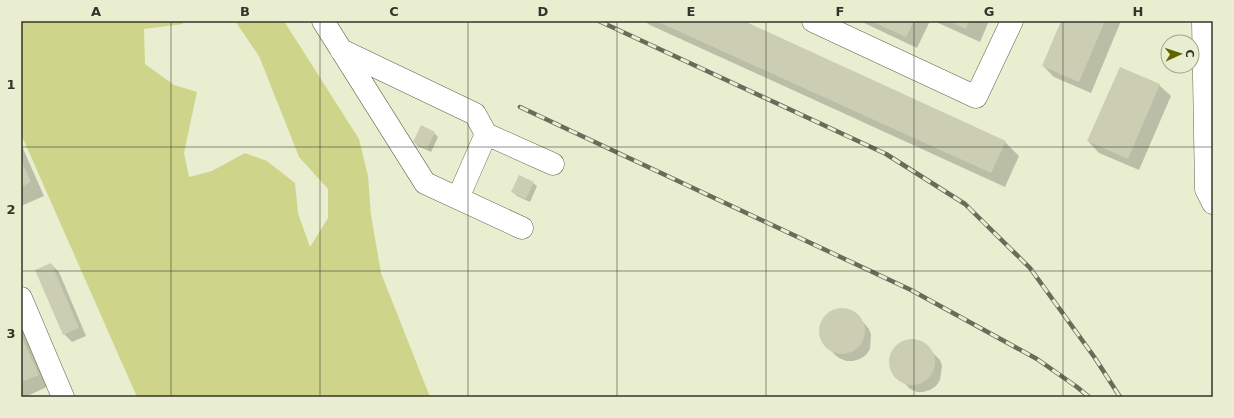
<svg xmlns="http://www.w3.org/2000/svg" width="1234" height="418" font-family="'DejaVu Sans',sans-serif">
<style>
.green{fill:#ced58b}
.shadow{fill:#0003}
.building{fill:#cbceb2}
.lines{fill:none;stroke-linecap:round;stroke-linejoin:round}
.minor-casing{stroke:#62644b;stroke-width:23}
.minor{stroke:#fff;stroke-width:22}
.rail-casing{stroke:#6a6b5b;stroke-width:4.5}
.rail{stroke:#eaeed1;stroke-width:3;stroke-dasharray:9;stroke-linecap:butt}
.grid{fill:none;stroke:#34352a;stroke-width:1;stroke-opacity:0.55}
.neatline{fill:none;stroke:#34352a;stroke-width:1.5}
.grid-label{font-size:13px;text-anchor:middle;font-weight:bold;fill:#34352a}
</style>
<rect width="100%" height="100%" fill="#eaeed1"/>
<path class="green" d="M21,21H182L183,24L144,29L145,64L174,85L197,92L184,153L189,177L212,171L245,153L267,161L295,183L298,213L310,247L328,218V189L299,157L259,56L235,21H284L359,139L368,176L371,215L381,273L430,397H137L21,134Z"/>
<path class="shadow" d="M644,21H742L1005,142L1019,156L1005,187L650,25Z
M860,21H930L917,48Z
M934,21H989L980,42Z
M1062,21H1121L1091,93L1054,77L1043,66Z
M1159,85L1171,96L1139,170L1099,153L1088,141Z
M434,133L438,137L431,152L418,146L414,142Z
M21,144L44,196L21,206Z
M533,183L537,186L530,202L517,196L513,192Z
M51,264L59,272L86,336L72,342L64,334Z
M842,309L849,311L856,314L869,329L871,335L870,349L866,355L860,359L853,361H846L839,358L834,354L821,339L820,333V325L824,319L829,313L835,310Z
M21,322L49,386L25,397H21Z
M913,340L920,342L926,346L940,360L942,366L940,380L936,386L930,390L923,392H917L910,389L892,370L890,364L891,357L894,350L899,345L905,341Z"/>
<path class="building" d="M656,21H744L1006,141L991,173Z
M871,21H914L906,37Z
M948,21H969L966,29Z
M1061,21H1105L1079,82L1042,66Z
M1120,67L1160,84L1128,159L1087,141Z
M421,125L435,132L427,149L413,142Z
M21,160L31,182L21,187Z
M519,175L534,182L526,199L511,192Z
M51,263L79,328L63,335L35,270Z
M819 331a23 23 0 1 1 46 0a23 23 0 1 1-46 0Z
M21,335L39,375L21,382Z
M889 362a23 23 0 1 1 46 0a23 23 0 1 1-46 0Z"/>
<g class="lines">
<g class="minor-casing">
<path id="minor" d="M323,21L425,183L522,228
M813,21L976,97L1012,21
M1203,21L1206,189L1213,203
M341,50L475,114L486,134L458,198
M486,134L553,164
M21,298L63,397"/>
</g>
<use href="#minor" class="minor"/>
<g class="rail-casing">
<path id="rail" d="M599,21L886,154L965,204L1030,268L1095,358L1120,397
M520,107L911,290L1037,359L1077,387L1089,397"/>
</g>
<use href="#rail" class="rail"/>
</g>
<path class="grid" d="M171,21V397M320,21V397M468,21V397M617,21V397M766,21V397M914,21V397M1063,21V397M21,147H1213M21,271H1213"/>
<rect width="1234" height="418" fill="none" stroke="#eaeed1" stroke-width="44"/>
<g transform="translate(1180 54) rotate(87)"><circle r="19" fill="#eaeed1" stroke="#a1a48e"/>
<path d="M0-3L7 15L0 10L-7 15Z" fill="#606400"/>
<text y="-6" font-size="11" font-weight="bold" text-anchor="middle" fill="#34352a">С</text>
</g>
<rect x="22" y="22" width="1190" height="374" class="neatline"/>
<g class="grid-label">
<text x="96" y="16">A</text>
<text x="245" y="16">B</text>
<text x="394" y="16">C</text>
<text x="543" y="16">D</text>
<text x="691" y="16">E</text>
<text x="840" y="16">F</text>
<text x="989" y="16">G</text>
<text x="1138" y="16">H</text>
<text x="11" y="89">1</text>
<text x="11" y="214">2</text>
<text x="11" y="338">3</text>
</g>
</svg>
